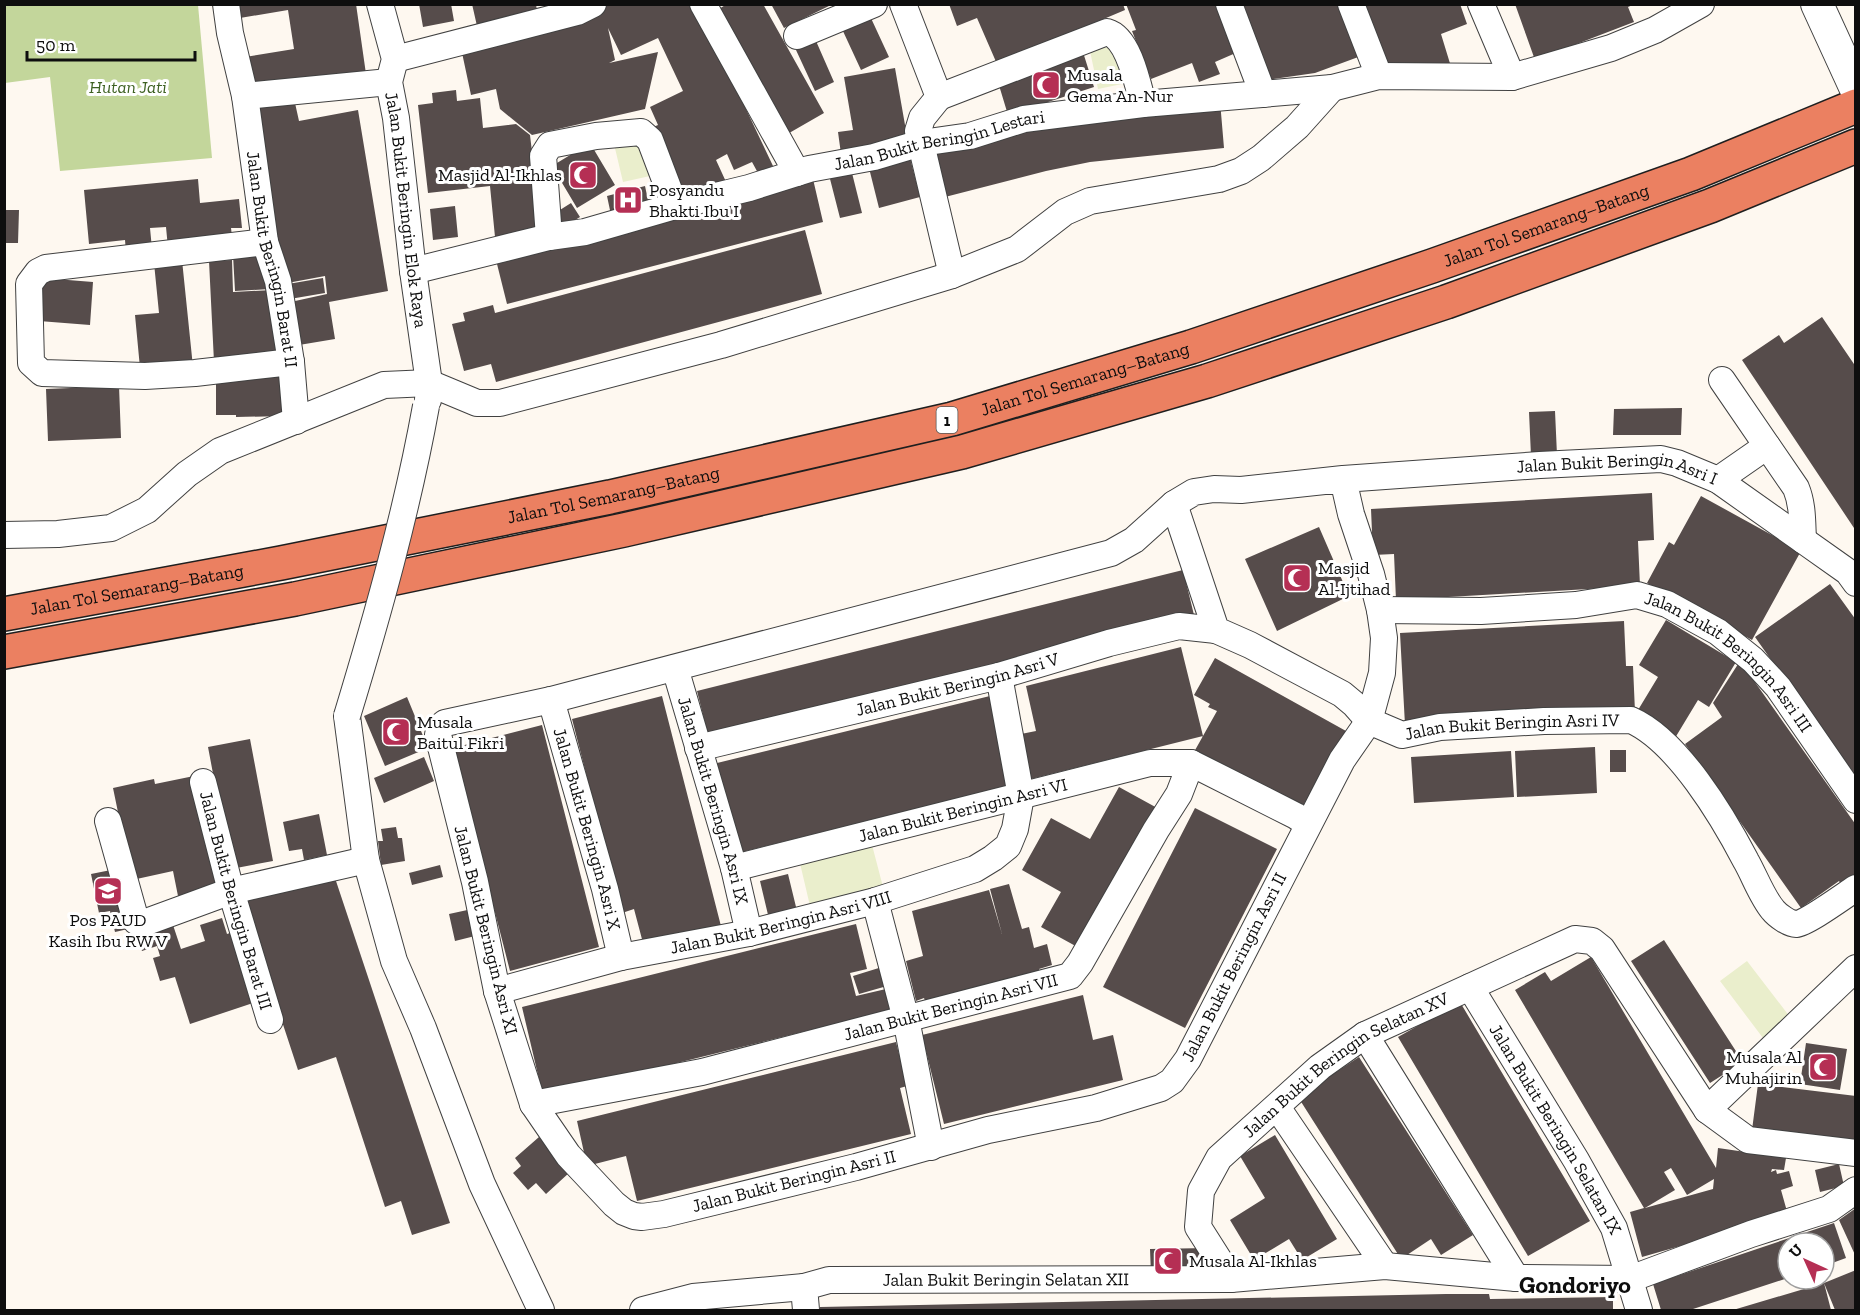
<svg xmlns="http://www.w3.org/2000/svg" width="1860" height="1315" font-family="'Zilla Slab',serif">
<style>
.forest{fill:#c3d69b}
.pitch{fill:#eaeecc}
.building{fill:#564c4b;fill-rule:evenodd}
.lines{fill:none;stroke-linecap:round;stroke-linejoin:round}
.minor-casing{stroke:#414141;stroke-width:28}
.tertiary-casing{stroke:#414141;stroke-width:34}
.motorway-casing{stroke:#1f1f1f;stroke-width:36}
.minor{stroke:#fff;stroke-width:26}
.tertiary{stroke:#fff;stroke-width:32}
.motorway{stroke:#eb8061;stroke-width:33}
.minor-bridge-casing{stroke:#414141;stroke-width:28;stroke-linecap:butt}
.minor-bridge{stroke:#fff;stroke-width:26}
.labels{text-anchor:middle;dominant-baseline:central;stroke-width:6;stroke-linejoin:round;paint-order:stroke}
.shield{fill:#fff;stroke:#565656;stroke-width:1.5}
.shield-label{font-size:16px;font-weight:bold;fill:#0e0e0e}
.poi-label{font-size:18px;fill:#0e0e0e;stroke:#fff;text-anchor:start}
.park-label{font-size:18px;font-style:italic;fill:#3e6122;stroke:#fff}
.street-label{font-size:18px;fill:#0e0e0e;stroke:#fff}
.district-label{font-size:24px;font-weight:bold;fill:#0e0e0e;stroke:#fff}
</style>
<rect width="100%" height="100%" fill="#fef8f0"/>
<path class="forest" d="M4,5H198L212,158L60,171L50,77L5,83Z"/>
<path class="pitch" d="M1114,46L1122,84L1098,89L1090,51Z
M642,138L650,176L623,182L614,144Z
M871,841L883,887L810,906L799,859Z
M1747,961L1790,1017L1763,1038L1720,981Z"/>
<path class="building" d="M238,4H356L366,74L249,86L245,57L294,49L288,10L240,18Z
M419,4H451L454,21L423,27Z
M472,4H536L537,11L477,26Z
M610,4H696L773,166L758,173L752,162L734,170L727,154L716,160L727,184L686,195L651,128L658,125L650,107L683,91L658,38L621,55L608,28L615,60L609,63L658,52L645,109L532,135L500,109L496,89L471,95L461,48L601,15L600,9Z
M727,4H763L824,113L784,136L714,12Z
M771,4H833L784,28Z
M949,4H1123L1125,10L997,64L977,18L957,26Z
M1126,4H1219L1238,52L1215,62L1220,74L1199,82L1192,63L1151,79L1132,31L1136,30Z
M1237,4H1341L1361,56L1315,73L1266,80Z
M1361,4H1460L1467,24L1441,34L1452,70L1388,75Z
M1515,4H1635L1628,7L1634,22L1535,60Z
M870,16L889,57L861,70L842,29Z
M816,41L834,82L815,91L796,50Z
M1082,49L1094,87L1008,115L998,82Z
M895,68L908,142L841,154L838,132L853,130L844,77Z
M456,90L457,101L480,98L483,128L516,124L530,135L537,194L544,231L495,237L490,186L428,193L418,105L433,103L432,93Z
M293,94L299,121L358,110L388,291L329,302L335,339L293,346L286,303L327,294L325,276L282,284L250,97Z
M1220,101L1224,148L1090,162L1046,171L945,197L934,155L1035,129Z
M590,143L615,185L577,208L552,166Z
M909,154L920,197L879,208L868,164Z
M851,169L862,213L840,218L829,175Z
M198,179L200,203L239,199L242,228H231L232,236L168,248L166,227L150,228L152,249L126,252L125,240L89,244L84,190Z
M813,179L823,222L507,304L496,260Z
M645,186L649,205L611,215L607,196Z
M571,203L580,217L561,229L552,215Z
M455,206L458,237L433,240L430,209Z
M4,210H19L18,243H4Z
M805,230L822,294L496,382L491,364L464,371L452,324L465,321L463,313L493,305L495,313Z
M268,253L270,289L235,291L233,255Z
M182,260L193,367L140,368L135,315L159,313L154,263Z
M232,260L233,292L273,290L276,356L214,362L209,261Z
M43,278L93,282L90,325L39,321Z
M323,278L325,293L284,300L282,285Z
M1822,317L1856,367V531L1742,360L1779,335L1784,343Z
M284,370V416L236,417V415H216V376Z
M119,386L121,438L48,441L46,389Z
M1682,408L1681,435H1613L1614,409Z
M1555,411L1557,455L1531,456L1529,412Z
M1652,493L1654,540L1638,541L1640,586L1396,600L1394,554L1373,555L1371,509Z
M1701,496L1801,551L1752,640L1647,583L1669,542L1674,545Z
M1319,527L1349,596L1277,631L1245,559Z
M1183,570L1194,615L708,735L697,691Z
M1830,584L1856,620V780L1755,637Z
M1666,620L1736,662L1709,707L1698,700L1675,738L1635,715L1658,677L1639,665Z
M1624,621L1626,666H1633L1635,712L1405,725L1400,633Z
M1181,647L1203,736L1027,780L1016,735L1036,731L1026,686Z
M1215,658L1346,731L1300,811L1194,752L1217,711L1208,707L1210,704L1194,695Z
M1740,661L1856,825V876L1842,886L1839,881L1801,908L1685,744L1722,717L1713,703Z
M994,695L1015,784L734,854L713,764Z
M662,696L722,930L643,943L634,909L622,913L572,719Z
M407,697L428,748L385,766L364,716Z
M542,725L599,947L510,971L453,748Z
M250,739L273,861L231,869L208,747Z
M1595,747L1597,793L1517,797L1515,751Z
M1610,750H1626V772H1610Z
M1511,751L1514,797L1414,803L1411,757Z
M424,757L434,781L384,803L374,778Z
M194,776L218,888L178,896L173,871L132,880L113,788L154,779L155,784Z
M1119,787L1159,809L1081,949L1041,927L1061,892L1022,870L1051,818L1090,839Z
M1195,808L1277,849L1185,1028L1103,987Z
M319,814L327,855L304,860L302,849L289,851L283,822Z
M396,827L398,838H402L405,861L381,865L378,841H383L381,829Z
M440,865L443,877L412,885L409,873Z
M116,869L128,929L115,932L110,911L99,913L91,874Z
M332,869L450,1223L412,1235L401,1201L385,1207L336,1057L298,1070L242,900Z
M788,874L797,911L769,919L760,881Z
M1009,884L1022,929L1029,927L1034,948L1047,944L1052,965L1039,969L1041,975L927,1006L924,998L916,1001L906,961L923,956L912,911L989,890L1002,934L990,889Z
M472,909L479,935L455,941L449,914Z
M222,918L227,934L233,932L256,1002L190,1024L175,977L160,981L153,958L160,956L157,946L142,951L135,931L171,919L181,949L205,941L200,925Z
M856,924L867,969L850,973L856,996L886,989L891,1010L543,1096L522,1007Z
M1664,940L1743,1062L1710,1083L1631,961Z
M1591,957L1716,1168L1718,1148L1786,1158L1784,1170L1772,1169L1771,1172L1776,1170L1777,1174L1789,1171L1793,1186L1781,1190L1788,1215L1642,1257L1630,1212L1644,1208L1515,990L1545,972L1551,981ZM1671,1168L1687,1195L1714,1179L1713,1189L1645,1208L1675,1190L1664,1172Z
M882,967L887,986L859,994L853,976Z
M1083,995L1093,1040L1113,1035L1123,1080L944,1124L922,1035Z
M1460,1002L1590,1221L1528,1256L1398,1037Z
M896,1042L907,1086L900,1088L911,1134L637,1201L626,1156L587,1166L577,1121Z
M1806,1043L1847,1049L1840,1090L1800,1084Z
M1359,1057L1473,1235L1441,1255L1431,1239L1401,1259L1298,1097Z
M1758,1084L1856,1096V1143L1752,1130Z
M1275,1135L1337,1239L1302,1260L1289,1239L1254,1260L1230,1220L1265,1198L1240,1156Z
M539,1137L570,1172L546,1194L536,1183L528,1190L513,1173L521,1166L515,1158Z
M1839,1164L1844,1186L1820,1192L1815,1170Z
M1856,1208V1257L1839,1220Z
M1834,1223L1846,1258L1824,1266V1243H1788V1278L1690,1310H1661L1653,1284Z
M1209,1248V1272L1151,1274L1150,1249Z
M1856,1270V1310H1835L1824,1283L1831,1310H1733L1824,1283Z
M1446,1294H1489L1490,1299L1613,1297V1310H820V1307Z"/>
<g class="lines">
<g class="minor-casing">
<g id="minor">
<path id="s1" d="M226,4L230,33L245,96L265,242L278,281L291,362L296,421"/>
<path id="s2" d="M380,4L395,59L389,82L396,118L413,271L429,383L428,400"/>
<path d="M703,4L797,173"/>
<path d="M903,4L939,97L922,118L918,131L952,275"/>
<path d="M1229,4L1263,94"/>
<path d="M1351,4L1379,76"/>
<path d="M1481,4L1512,77"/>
<path d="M797,36L874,4"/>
<path d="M395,59L577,12L593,4"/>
<path d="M245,96L389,82"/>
<path d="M939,97L1107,32C1129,38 1138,85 1143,104"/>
<path d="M549,237L543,156L550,145L596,136L641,132L650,140L675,206"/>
<path d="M265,242L46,268L38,272L29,284L31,363L42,373L145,376L195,373L291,362"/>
<path id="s3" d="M413,271L549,237L585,232L675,206L749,188L809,169L874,157L921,143L970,136L1024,119L1143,104L1332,88L1379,76L1512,77L1611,48L1655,30L1701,4"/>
<path d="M1722,380L1796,488C1803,505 1802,522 1803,540"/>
<path id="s4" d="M1343,479L1351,514L1371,574L1380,610L1384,638L1382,673L1369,721L1342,760L1188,1059L1172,1081L1161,1088L1096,1108L988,1130L856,1167L664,1214L642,1217L634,1216L624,1212L614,1204L568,1155L533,1104L497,991L475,882L438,735L440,727L445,723L551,700L1111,553L1134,540L1174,504L1194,492L1214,489L1241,490L1343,479L1540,465L1661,459L1677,463L1718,480L1848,572L1856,583"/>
<path d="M1718,480L1767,446"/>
<path id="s5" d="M1174,504L1216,630L1250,645L1342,694L1354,704L1369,721L1402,735L1440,727L1544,721L1631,720C1678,741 1723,817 1746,861C1755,877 1762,897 1773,910C1777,915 1789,924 1796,924C1807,923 1845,895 1856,888"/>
<path d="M4,535L58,534L111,528L147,510L187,474L220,451L384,385L429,383L477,403H500L721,345L952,275L1017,249L1065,212L1090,201L1219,179L1241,171L1261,158L1297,127L1332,88"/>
<path id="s6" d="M1380,610L1481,611L1576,605L1637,595L1667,604L1718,632L1753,660L1778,687L1856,800"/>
<path id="s7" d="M675,668L734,868L749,933"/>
<path id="s8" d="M551,700L605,889L621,957"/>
<path d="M347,716L366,860L394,961L423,1028L482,1184L541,1310"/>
<path id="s9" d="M698,748L999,676L1109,643L1179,626L1216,630"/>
<path id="s10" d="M203,782L231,891L270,1020"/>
<path d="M108,821L136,921L141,924L231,891L366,860"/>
<path id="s11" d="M734,868L1150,763H1191"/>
<path d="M875,901L906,1019L931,1147"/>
<path id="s12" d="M1470,987L1576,1160L1614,1228L1639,1310"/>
<path id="s13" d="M497,991L621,957L749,933L875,901L975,869L993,858L1008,846L1015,829L1021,796L999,676"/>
<path d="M1365,1035L1516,1278"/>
<path id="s14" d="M533,1104L702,1072L1070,976L1080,963L1156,830L1179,794L1191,763L1296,816L1308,824"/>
<path d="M1277,1107L1385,1266"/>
<path d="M1707,1110L1856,968"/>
<path id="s15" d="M1231,1279L1198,1227L1201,1191L1219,1158L1320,1067L1365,1035L1575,939L1592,941L1602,949L1707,1110L1748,1140L1856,1153"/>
<path d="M643,1310L693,1297L804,1287"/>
<path id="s16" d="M806,1310L804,1287L829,1280L1231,1279L1385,1266L1516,1278L1630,1279L1751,1234L1829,1209L1856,1190"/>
</g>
</g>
<g class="tertiary-casing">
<path id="tertiary" d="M1817,4L1856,89"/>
</g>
<g class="motorway-casing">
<g id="motorway">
<path id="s17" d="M4,614L281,563L610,497L952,419L1191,347L1432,266L1691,174L1856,106"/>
<path d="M4,652L295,599L624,530L962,452L1207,381L1446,302L1710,206L1856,146"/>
</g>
</g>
<use href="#minor" class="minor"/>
<use href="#tertiary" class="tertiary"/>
<use href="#motorway" class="motorway"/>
<g class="minor-bridge-casing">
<path id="minor-bridge" d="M347,716C378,614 407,511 426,406"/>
</g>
<use href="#minor-bridge" class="minor-bridge"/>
</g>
<defs>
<g id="mosque-square" transform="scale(1.5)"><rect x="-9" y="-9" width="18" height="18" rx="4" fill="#b52f54" stroke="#fff"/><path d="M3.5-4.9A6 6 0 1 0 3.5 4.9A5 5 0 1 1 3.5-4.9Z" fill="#fff"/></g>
<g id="hospital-square" transform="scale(1.5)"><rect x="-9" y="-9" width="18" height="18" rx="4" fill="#b52f54" stroke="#fff"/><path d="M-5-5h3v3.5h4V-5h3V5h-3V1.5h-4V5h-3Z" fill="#fff"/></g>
<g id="school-square" transform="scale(1.5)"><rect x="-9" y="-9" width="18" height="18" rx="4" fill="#b52f54" stroke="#fff"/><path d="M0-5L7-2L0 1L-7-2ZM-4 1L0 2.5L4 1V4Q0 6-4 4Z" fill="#fff"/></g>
</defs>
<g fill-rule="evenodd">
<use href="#mosque-square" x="1046" y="85"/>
<use href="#mosque-square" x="583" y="175"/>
<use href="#hospital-square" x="628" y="200"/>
<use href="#mosque-square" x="1297" y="578"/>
<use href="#mosque-square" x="396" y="732"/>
<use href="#school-square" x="108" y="891"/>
<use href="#mosque-square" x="1823" y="1067"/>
<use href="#mosque-square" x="1168" y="1261"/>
</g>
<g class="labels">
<rect class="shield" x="936.5" y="407" width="21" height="26" rx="4.5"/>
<g class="shield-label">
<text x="947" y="420">1</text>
</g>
<g class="poi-label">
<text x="1067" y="75">Musala<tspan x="1067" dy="21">Gema An-Nur</tspan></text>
<text x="562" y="175" text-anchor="end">Masjid Al-Ikhlas</text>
<text x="649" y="190">Posyandu<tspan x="649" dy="21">Bhakti Ibu I</tspan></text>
<text x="1318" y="568">Masjid<tspan x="1318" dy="21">Al-Ijtihad</tspan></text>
<text x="417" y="722">Musala<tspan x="417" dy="21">Baitul Fikri</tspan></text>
<text x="108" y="920" text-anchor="middle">Pos PAUD<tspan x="108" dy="21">Kasih Ibu RW V</tspan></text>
<text x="1802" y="1057" text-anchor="end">Musala Al<tspan x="1802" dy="21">Muhajirin</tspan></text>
<text x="1189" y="1261">Musala Al-Ikhlas</text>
</g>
<g class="park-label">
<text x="128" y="87">Hutan Jati</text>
</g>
<g class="street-label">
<text stroke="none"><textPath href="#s3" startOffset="543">Jalan Bukit Beringin Lestari</textPath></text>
<text stroke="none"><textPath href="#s2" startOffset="210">Jalan Bukit Beringin Elok Raya</textPath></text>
<text stroke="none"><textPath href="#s17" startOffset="1593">Jalan Tol Semarang–Batang</textPath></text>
<text stroke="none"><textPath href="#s1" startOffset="260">Jalan Bukit Beringin Barat II</textPath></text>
<text stroke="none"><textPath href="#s17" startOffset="1107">Jalan Tol Semarang–Batang</textPath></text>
<text stroke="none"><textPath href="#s4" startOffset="2982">Jalan Bukit Beringin Asri I</textPath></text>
<text stroke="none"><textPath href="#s17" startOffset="621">Jalan Tol Semarang–Batang</textPath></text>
<text stroke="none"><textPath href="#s17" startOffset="135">Jalan Tol Semarang–Batang</textPath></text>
<text stroke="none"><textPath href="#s6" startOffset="374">Jalan Bukit Beringin Asri III</textPath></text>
<text stroke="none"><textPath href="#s9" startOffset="267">Jalan Bukit Beringin Asri V</textPath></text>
<text stroke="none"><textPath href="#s5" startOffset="459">Jalan Bukit Beringin Asri IV</textPath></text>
<text stroke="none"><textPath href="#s7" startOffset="138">Jalan Bukit Beringin Asri IX</textPath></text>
<text stroke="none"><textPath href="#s11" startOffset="236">Jalan Bukit Beringin Asri VI</textPath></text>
<text stroke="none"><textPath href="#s8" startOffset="134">Jalan Bukit Beringin Asri X</textPath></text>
<text stroke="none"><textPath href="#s10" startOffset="123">Jalan Bukit Beringin Barat III</textPath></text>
<text stroke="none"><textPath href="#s13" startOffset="292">Jalan Bukit Beringin Asri VIII</textPath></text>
<text transform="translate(486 930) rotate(76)">Jalan Bukit Beringin Asri XI</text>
<text transform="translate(1234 967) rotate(-63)">Jalan Bukit Beringin Asri II</text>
<text stroke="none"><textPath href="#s14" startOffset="429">Jalan Bukit Beringin Asri VII</textPath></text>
<text stroke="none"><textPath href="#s15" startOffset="294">Jalan Bukit Beringin Selatan XV</textPath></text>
<text stroke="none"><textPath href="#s12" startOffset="166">Jalan Bukit Beringin Selatan IX</textPath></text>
<text transform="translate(794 1181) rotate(-14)">Jalan Bukit Beringin Asri II</text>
<text stroke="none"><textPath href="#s16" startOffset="226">Jalan Bukit Beringin Selatan XII</textPath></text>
</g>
<g class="district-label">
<text x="1575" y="1284">Gondoriyo</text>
</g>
</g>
<rect width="1860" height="1315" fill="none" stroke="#0e0e0e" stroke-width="12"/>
<g transform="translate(1806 1261) rotate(315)"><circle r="28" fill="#ffffff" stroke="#9f9f9f" stroke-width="1.5"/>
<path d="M0-4.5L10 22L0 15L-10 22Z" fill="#b52f54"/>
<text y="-9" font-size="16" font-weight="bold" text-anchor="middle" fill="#0e0e0e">U</text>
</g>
<path d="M27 51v9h168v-9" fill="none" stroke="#0e0e0e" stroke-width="3"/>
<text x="36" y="51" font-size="18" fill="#0e0e0e" stroke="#ffffff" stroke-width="4.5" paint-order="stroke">50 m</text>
</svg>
